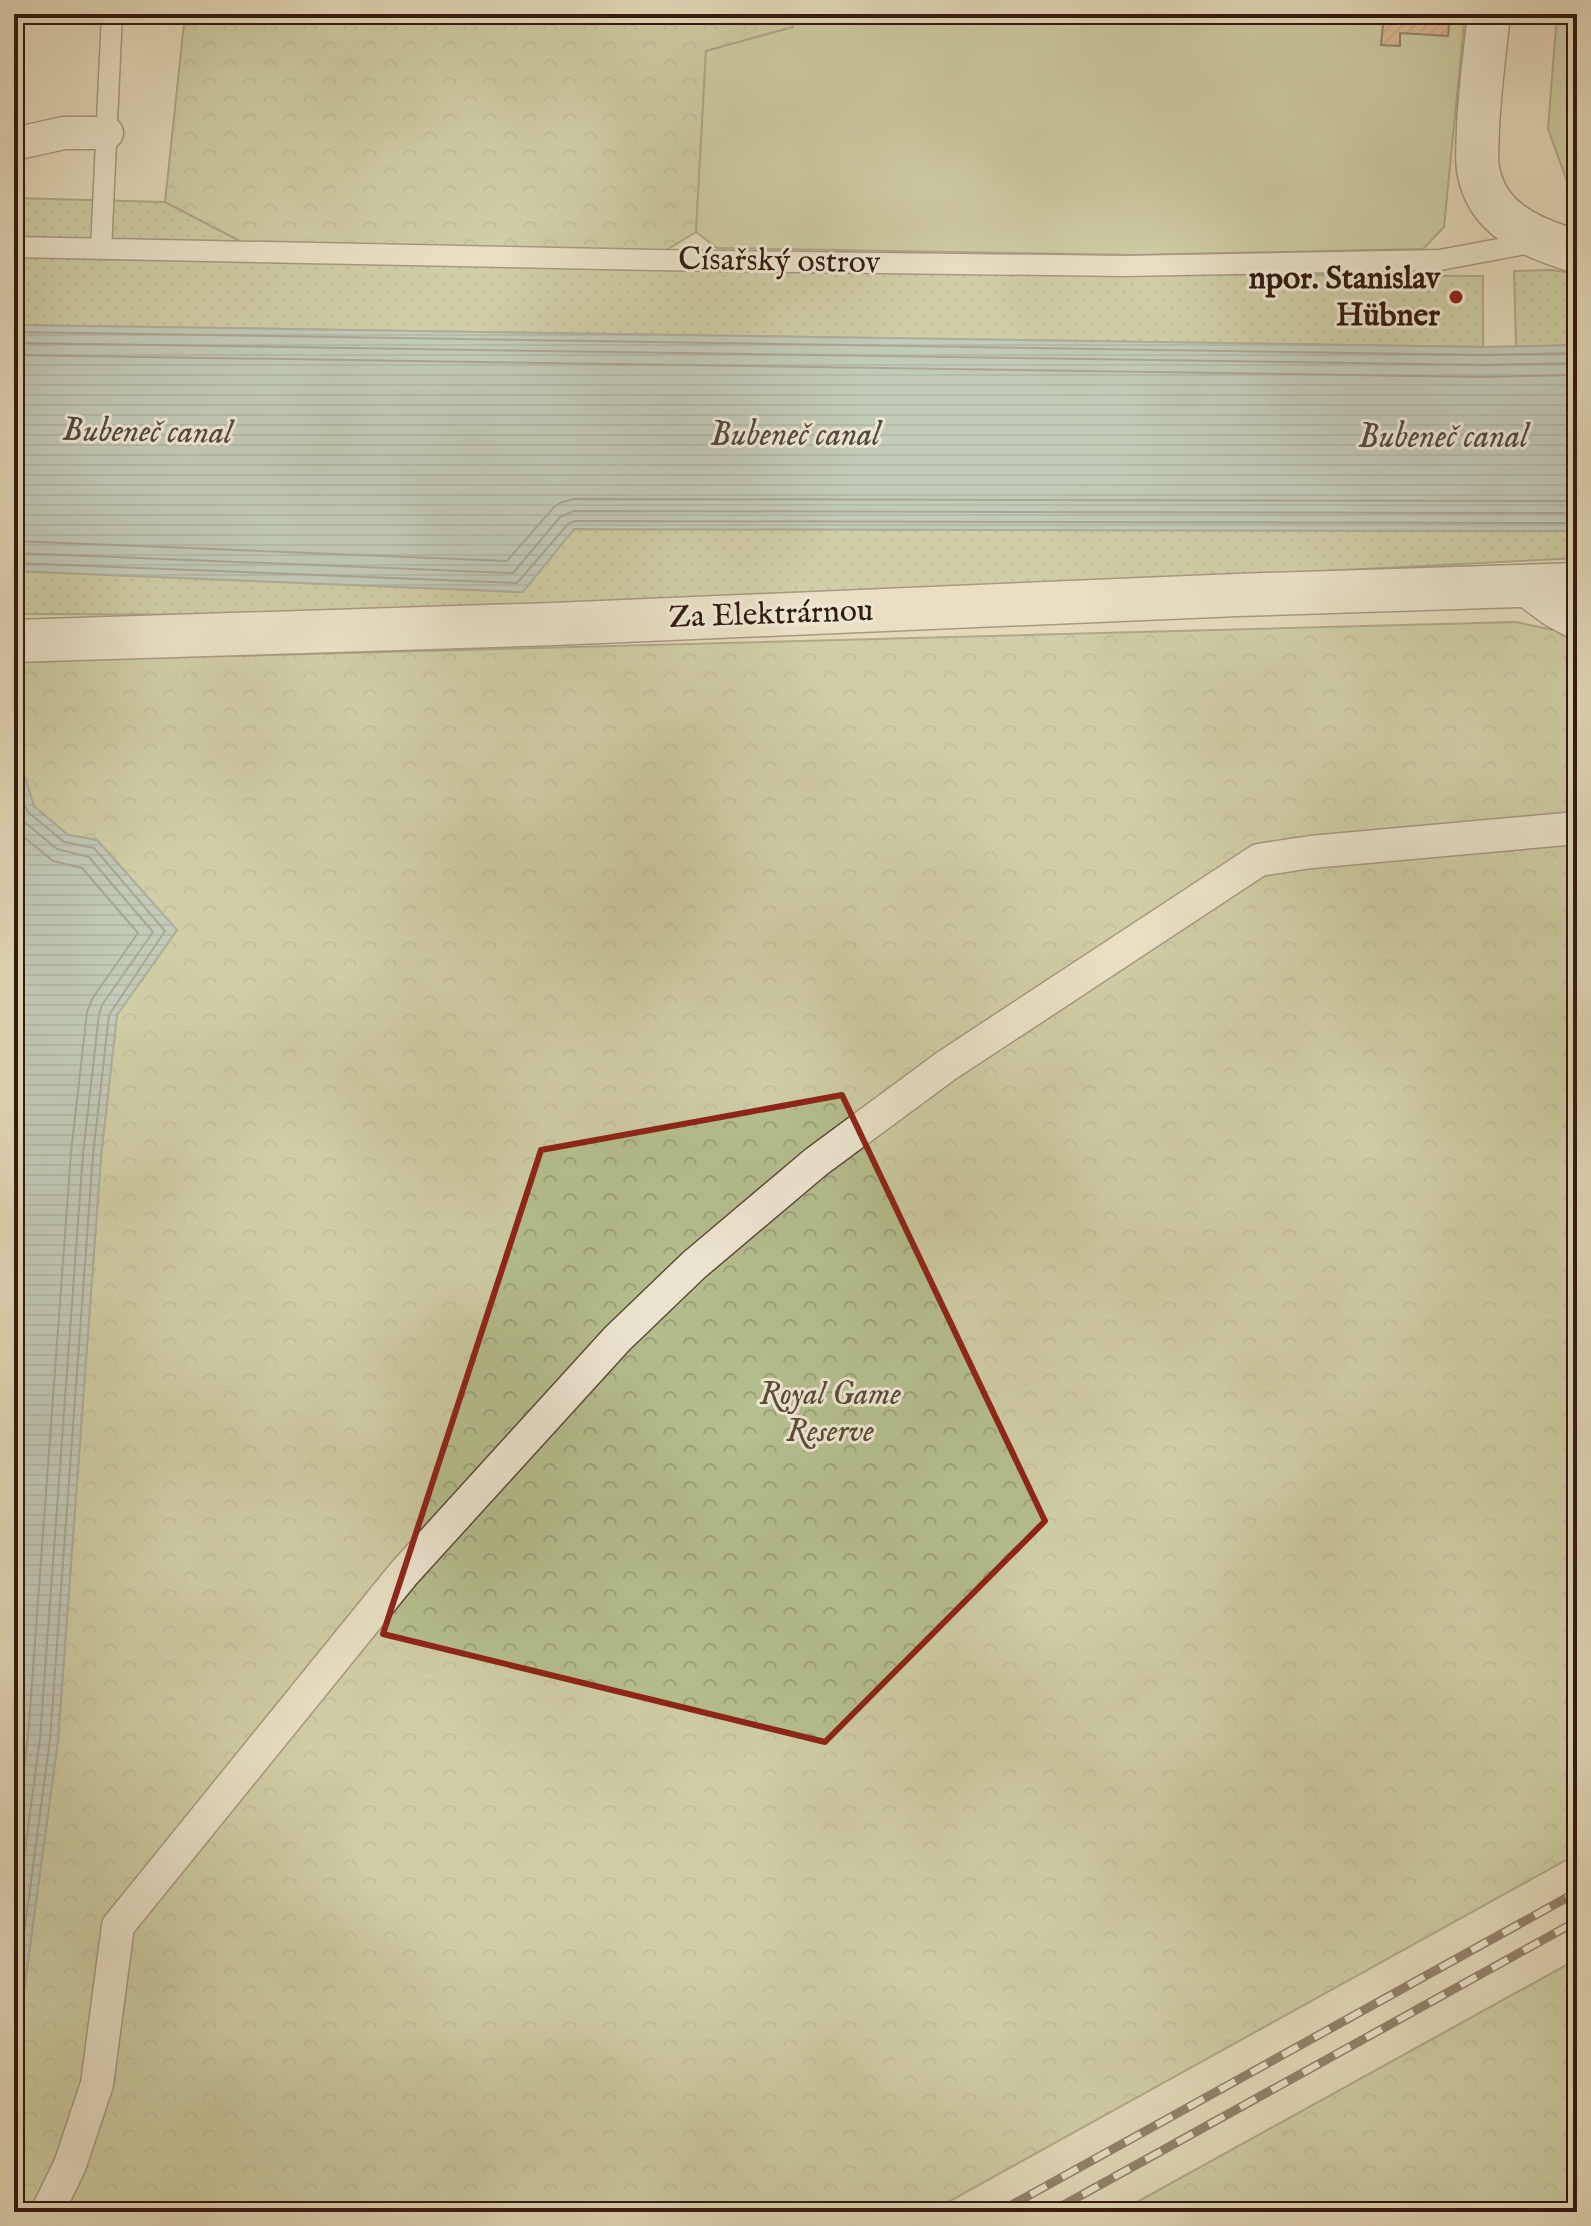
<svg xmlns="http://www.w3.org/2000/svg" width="1591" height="2226" font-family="'IM FELL English',serif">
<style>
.grass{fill:url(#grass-dots);stroke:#746c4f;stroke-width:2}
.forest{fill:url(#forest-crowns);stroke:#746c4f;stroke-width:2}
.garden{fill:#b5bf8f;stroke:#746c4f;stroke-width:2}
.water{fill:url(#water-rules);stroke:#707975;stroke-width:2}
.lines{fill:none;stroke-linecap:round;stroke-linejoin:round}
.shore{stroke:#666964;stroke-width:2}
.building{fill:url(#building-hatch);stroke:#331a0f;stroke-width:2}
.service-casing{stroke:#5f4a3a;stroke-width:23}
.pedestrian-casing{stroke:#5f4a3a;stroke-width:35}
.minor-casing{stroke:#5f4a3a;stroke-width:45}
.service{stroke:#ede7d2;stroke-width:20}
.pedestrian{stroke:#ede7d2;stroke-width:32}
.minor{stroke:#ede7d2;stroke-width:42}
.rail-casing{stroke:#331a0f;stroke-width:9}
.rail{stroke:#ede7d2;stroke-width:6;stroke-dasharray:18;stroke-linecap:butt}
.marked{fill:none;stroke:#8f2418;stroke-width:6;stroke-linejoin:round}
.poi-dot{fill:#8f2418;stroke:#ede7d2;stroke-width:3}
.labels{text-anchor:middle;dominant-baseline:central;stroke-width:6;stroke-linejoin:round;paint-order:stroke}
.street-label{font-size:32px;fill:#331a0f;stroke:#ede7d2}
.poi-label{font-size:32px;font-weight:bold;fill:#331a0f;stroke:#ede7d2;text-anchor:end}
.park-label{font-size:32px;font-style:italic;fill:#5a4c35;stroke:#ede7d2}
.water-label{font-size:34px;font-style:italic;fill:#524942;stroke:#ede7d2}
</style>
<defs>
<pattern id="grass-dots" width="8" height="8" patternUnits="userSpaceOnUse" patternTransform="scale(2)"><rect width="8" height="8" fill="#b5bf8f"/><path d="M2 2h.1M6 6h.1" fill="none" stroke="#9ca47a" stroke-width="1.8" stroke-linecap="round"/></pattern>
<pattern id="forest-crowns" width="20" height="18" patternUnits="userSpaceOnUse" patternTransform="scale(2)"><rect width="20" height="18" fill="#b5bf8f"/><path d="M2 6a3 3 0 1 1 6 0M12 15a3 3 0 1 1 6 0" fill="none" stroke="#9ca47a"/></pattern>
<pattern id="water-rules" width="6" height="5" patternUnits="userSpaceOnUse" patternTransform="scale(2)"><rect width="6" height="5" fill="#99b8b9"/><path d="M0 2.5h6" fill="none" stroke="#7d9595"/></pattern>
<pattern id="building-hatch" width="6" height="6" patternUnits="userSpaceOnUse" patternTransform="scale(2)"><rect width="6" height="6" fill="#d29166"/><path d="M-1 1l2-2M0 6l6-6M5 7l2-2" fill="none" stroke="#ab7652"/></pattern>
</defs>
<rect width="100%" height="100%" fill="#e4daba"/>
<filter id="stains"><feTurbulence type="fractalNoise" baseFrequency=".0025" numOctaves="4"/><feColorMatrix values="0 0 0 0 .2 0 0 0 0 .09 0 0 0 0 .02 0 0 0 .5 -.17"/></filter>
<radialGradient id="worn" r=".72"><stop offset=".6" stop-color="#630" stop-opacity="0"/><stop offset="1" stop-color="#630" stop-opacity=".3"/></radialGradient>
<path class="grass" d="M14,198L165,202L242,242L1127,274L1483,276V347L14,325Z
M1552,270L1577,274V345L1516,347L1514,271Z
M574,529L1577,531V558L958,590L289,615L14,614V571L522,592Z"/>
<path class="forest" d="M185,14H787L793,27L706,51L696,232L660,254L242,242L165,202Z
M1516,622L1577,635V1854L930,2212H14V2064L58,1740L101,1156L117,1015L177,930L97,840L68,835L33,806L24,774L14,772V657L238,656Z
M1577,1959V2212H1119Z"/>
<path class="garden" d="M787,14H1465L1444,227L1423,249L1130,255L717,248L696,232L706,51L793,27Z
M1557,14H1577V195L1571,192L1548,129Z"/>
<path class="water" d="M14,325L1483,347L1577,345V531L574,529L523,592L14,571Z
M14,772L24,774L34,806L68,835L97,840L177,930L117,1015L101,1156L58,1740L14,2064Z"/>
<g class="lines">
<path class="shore" d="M14,332L1483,355L1577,353
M14,343L1483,365L1577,363
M14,355L1482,377L1577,375
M14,541L507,561L554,507L562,502L574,499L1577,501
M14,553L513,573L560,517L574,511L1577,513
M14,563L517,583L568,524L575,521L1577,523
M14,779L19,782L21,797L28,812L64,842L94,848L165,931L109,1015L93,1155L50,1739L14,2009
M14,806L22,820L57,849L89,857L153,932L102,1005L99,1014L83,1154L40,1738L14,1933
M14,829L53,861L82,868L138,933L92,999L87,1012L71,1153L28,1737L14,1841"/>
</g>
<path class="building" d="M1384,14H1450L1448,36L1400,33V46L1381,45Z"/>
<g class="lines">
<g class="service-casing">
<path id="service" d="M14,247L654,260L1125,266L1440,260L1536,242
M101,249L112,14"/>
</g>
<g class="pedestrian-casing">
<path id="pedestrian" d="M14,144L64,133H107
M47,2212L70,2165L97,2084L118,1926L404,1573L617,1339L694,1265L816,1162L946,1066L1259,860L1311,852L1577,828"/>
</g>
<g class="minor-casing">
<path id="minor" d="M1489,14C1485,51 1480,88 1478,126C1478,140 1476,155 1478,169C1481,186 1488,201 1500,213C1521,234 1550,243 1577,252
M1528,586L1555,606L1577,618
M14,641L554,624L1237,595L1577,584"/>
</g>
<use href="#service" class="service"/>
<use href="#pedestrian" class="pedestrian"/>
<use href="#minor" class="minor"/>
<g class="rail-casing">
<path id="rail" d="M999,2212L1577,1892
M1051,2212L1577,1921"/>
</g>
<use href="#rail" class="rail"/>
</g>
<path d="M0 0H1591V2226H0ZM842,1095L1045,1521L825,1742L383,1634L541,1150Z" fill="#e4daba" fill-opacity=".55" fill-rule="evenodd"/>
<path class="marked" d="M842,1095L1045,1521L825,1742L383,1634L541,1150Z"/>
<circle class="poi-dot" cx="1456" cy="297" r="8"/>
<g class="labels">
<g class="street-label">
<text transform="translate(779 262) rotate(1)">Císařský ostrov</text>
<text transform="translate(771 615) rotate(-2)">Za Elektrárnou</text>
</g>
<g class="poi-label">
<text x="1440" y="279">npor. Stanislav<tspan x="1440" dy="37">Hübner</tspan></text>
</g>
<g class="park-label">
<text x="830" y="1395">Royal Game<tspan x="830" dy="37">Reserve</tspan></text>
</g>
<g class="water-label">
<text transform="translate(147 432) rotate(1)">Bubeneč canal</text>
<text x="795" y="435">Bubeneč canal</text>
<text x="1443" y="437">Bubeneč canal</text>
</g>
</g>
<rect width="1591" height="2226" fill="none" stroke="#e4daba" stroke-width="48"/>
<rect x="16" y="16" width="1559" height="2194" fill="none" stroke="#331a0f" stroke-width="4"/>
<rect x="24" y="24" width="1543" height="2178" fill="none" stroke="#331a0f" stroke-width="2"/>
<rect width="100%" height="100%" filter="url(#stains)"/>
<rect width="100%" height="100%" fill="url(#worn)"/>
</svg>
